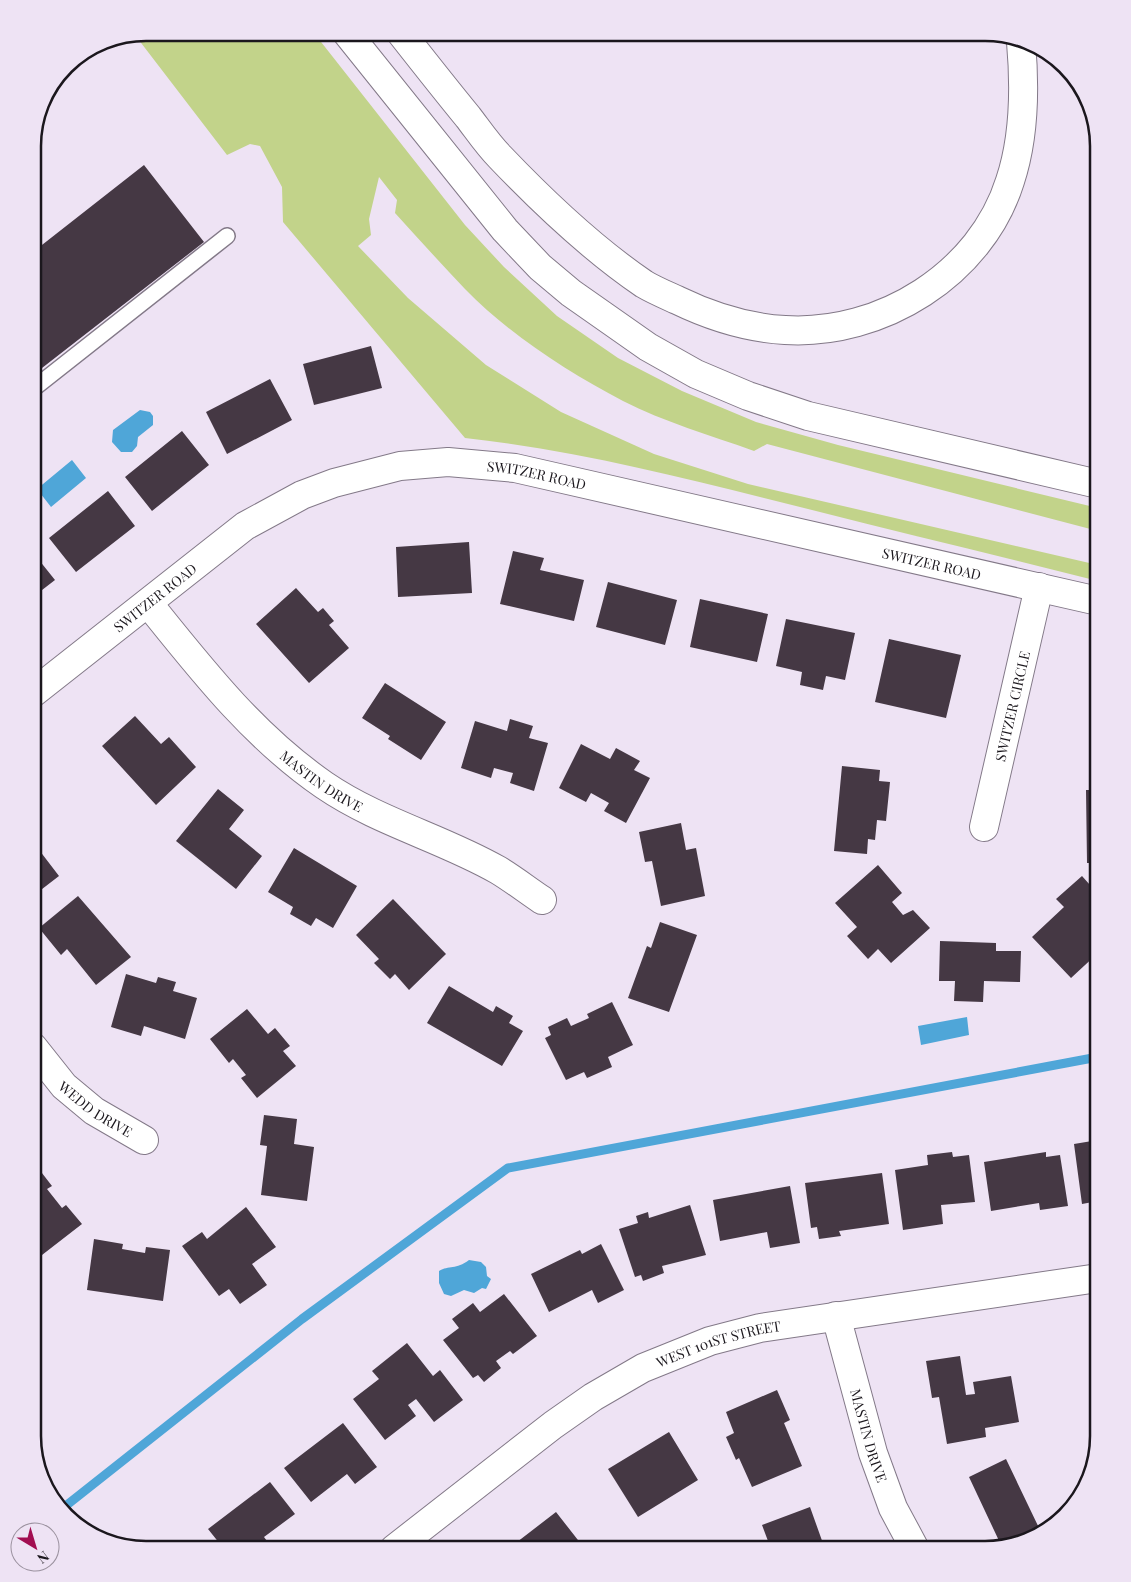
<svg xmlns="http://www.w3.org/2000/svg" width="1131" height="1582" font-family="'Playfair Display',serif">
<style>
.green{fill:#c2d38a}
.water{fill:#4fa6d8}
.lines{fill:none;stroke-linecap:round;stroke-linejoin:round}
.stream{stroke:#4fa6d8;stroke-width:9}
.building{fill:#453844}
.service-casing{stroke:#837988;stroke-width:18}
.minor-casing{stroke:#837988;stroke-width:30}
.motorway-casing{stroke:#837988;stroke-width:30}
.service{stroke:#fff;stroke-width:15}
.minor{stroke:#fff;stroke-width:28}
.motorway{stroke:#fff;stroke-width:28}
.labels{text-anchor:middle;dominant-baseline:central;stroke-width:5;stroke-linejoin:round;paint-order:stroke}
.street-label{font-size:14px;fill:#1b171d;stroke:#eee3f4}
.rim{fill:none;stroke:#1b171d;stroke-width:2.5}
</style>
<rect width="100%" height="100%" fill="#eee3f4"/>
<path class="green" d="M146,33H314L465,225L504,267L557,316L618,358L682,391L756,422L838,445L1098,508V531L767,444L754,451C710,435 664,422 623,401C567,372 509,334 465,289C441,264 418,238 395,213L397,200L379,177L369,219L371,235L358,246L408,298L486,365L561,412L654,454L748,484L1098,565V581C1004,557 910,535 816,511C700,482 584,451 465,438L283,222L282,187L260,146L250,144L227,155L135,35Z"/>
<path class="water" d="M140,410L150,412L153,416V425L138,437L137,446L132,452H121L112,442L113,430Z
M72,460L86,478L51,507L37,489Z
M967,1017L969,1035L921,1045L918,1026Z
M469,1260L481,1262L486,1267L487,1276L491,1279L486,1289L482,1288L474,1293L464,1290L451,1296L444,1294L439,1283V1271C449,1265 456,1270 469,1260Z"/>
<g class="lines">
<path class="stream" d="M63,1508L302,1319L508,1168L1098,1057"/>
</g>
<path class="building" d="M144,165L204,242L33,375V252Z
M371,346L382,388L314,405L303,364Z
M270,379L292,420L227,454L206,412Z
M182,431L209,465L152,511L125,477Z
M108,491L135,526L76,572L49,538Z
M469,542L472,593L398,597L396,547Z
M513,551L544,558L540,570L584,580L574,621L500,604Z
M35,555L55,580L33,597L38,604L33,608V557Z
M608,582L677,600L665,645L596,627Z
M296,588L318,612L323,608L334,621L329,625L349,648L309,683L256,624Z
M700,599L768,614L757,662L690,647Z
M786,619L855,633L845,680L826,676L823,690L800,685L802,672L776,666Z
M889,639L961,655L946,718L875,702Z
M385,683L446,722L421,760L388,739L390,736L362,718Z
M1098,685V719L1089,717Z
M135,716L161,744L169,737L196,767L156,805L102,746Z
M510,719L533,726L529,738L548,743L534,791L510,783L513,773L494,768L491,778L461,768L475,721L507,731Z
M581,744L610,759L616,748L640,761L634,770L650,778L626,823L604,811L609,803L591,793L586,802L559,788Z
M842,766L880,770L879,781L890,782L886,821L877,820L875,840L868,839L867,854L834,851Z
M218,789L244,810L229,829L262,856L236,889L176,841Z
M1086,790H1098V863H1087Z
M681,823L686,850L696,848L705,896L661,906L652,861L645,862L639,832Z
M33,842L59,876L33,896Z
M294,848L357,886L333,928L316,918L311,926L290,914L293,907L268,892Z
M878,865L902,893L892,902L903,915L913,910L930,928L891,963L878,949L868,959L847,936L857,927L835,903Z
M1082,876L1098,894V905L1091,913L1098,921V953L1071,978L1032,937L1064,907L1056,899Z
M78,896L131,957L96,985L67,949L61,955L39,928Z
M393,899L446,954L409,990L395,974L390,979L374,963L379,959L356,935Z
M660,922L697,935L669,1012L628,998L647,946L651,948Z
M940,941L996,943V951H1021L1020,982L984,981L983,1002L954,1001L955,981H939Z
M126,974L156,983L158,977L176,982L173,991L197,998L185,1039L144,1026L141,1036L111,1027Z
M449,986L493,1012L496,1006L513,1016L509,1023L523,1031L502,1066L427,1023Z
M612,1002L633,1045L608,1057L612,1067L587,1078L584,1072L566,1080L545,1038L551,1035L548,1027L567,1018L571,1026L589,1018L587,1014Z
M247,1009L268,1034L275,1028L290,1046L283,1051L296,1066L257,1098L241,1078L246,1075L233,1059L229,1063L210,1039Z
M264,1115L297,1119L294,1144L314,1147L307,1201L261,1195L267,1146L260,1145Z
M1098,1140V1201L1082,1204L1074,1144Z
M952,1152L953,1157L969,1155L975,1202L941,1205L943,1224L903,1230L895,1170L928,1165L927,1155Z
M1046,1152V1157L1060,1155L1068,1206L1040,1210L1039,1203L991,1211L984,1162Z
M35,1164L52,1186L47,1189L62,1208L66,1205L82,1224L42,1255L33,1243V1166Z
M882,1173L889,1224L839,1231L841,1236L819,1239L817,1227L811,1228L805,1183Z
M790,1186L800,1243L770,1248L767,1232L720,1241L713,1200Z
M690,1205L706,1255L662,1266L664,1273L643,1281L641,1275L635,1277L619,1229L638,1223L636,1216L648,1212L649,1218Z
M246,1207L276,1247L252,1264L267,1285L240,1304L229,1289L219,1296L182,1246L202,1232L207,1239Z
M94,1239L123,1244L122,1249L145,1253L146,1247L170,1250L163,1301L87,1290Z
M601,1244L624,1290L598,1303L592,1290L549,1312L531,1274L580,1250L582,1254Z
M504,1294L537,1336L513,1354L510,1351L496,1361L501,1368L484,1382L478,1375L473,1378L443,1340L459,1328L452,1319L473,1303L480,1312Z
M407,1343L433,1376L440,1370L463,1400L434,1422L416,1399L408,1405L416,1416L385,1440L353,1399L379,1379L372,1371Z
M960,1356L966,1395L975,1394L973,1382L1011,1376L1019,1422L985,1428L986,1437L947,1444L939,1397L932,1398L926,1361Z
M777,1390L790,1420L784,1423L802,1466L752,1487L739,1458L736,1460L726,1437L734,1433L726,1412Z
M343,1423L377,1467L355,1484L347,1474L311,1502L284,1468Z
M669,1432L698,1480L638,1517L608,1469Z
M1006,1459L1040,1530L1001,1545L969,1477Z
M270,1482L295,1514L264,1537L273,1549H224L208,1529Z
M810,1507L825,1549H771L762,1525Z
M556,1512L585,1549H508Z"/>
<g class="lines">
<g class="service-casing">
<path id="service" d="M33,389L227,236"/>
</g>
<g class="minor-casing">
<g id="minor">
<path id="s1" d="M148,603C201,669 253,736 324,785C378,822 442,838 498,870C513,879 527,890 542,900"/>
<path id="s2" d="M33,693L245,526L302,495L334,483L400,466L448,462L515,468L1098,601"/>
<path id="s3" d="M984,827L1039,587"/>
<path id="s4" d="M33,1047L64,1086L94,1111L144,1140"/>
<path id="s5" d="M836,1316L873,1453L893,1508L915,1549"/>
<path id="s6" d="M394,1549L553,1425L593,1397L643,1368L710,1341L760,1328L1098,1278"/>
</g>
</g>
<g class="motorway-casing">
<path id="motorway" d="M347,33L505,230L540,267L571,293L648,347L696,374L748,396L808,416L1098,484
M401,33C423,61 445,89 468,117C478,130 488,145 500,157C542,201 594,250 644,284C654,290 666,295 677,300C710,316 749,328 785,330C881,336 981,274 1010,181C1025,136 1025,87 1021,42"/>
</g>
<use href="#service" class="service"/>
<use href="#minor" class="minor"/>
<use href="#motorway" class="motorway"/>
</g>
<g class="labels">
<g class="street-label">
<text stroke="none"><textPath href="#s2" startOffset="575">SWITZER ROAD</textPath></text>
<text stroke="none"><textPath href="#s2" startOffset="980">SWITZER ROAD</textPath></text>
<text stroke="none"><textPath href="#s2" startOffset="155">SWITZER ROAD</textPath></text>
<text stroke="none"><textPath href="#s3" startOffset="124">SWITZER CIRCLE</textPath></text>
<text stroke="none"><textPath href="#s1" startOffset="250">MASTIN DRIVE</textPath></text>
<text stroke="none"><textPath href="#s4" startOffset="89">WEDD DRIVE</textPath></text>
<text stroke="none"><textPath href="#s6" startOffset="388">WEST 101ST STREET</textPath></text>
<text stroke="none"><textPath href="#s5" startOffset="124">MASTIN DRIVE</textPath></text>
</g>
</g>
<path d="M0 0H1131V1582H0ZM146 41H985A105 105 0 0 1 1090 146V1436A105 105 0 0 1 985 1541H146A105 105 0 0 1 41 1436V146A105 105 0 0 1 146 41Z" fill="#eee3f4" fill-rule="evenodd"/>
<path class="rim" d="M146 41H985A105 105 0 0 1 1090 146V1436A105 105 0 0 1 985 1541H146A105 105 0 0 1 41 1436V146A105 105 0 0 1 146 41Z"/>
<g transform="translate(35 1547) rotate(142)"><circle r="24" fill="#eee3f4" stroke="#9a919e"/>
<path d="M0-4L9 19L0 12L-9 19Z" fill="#a20e51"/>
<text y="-8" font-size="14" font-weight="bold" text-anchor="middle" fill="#1b171d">N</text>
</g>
</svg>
